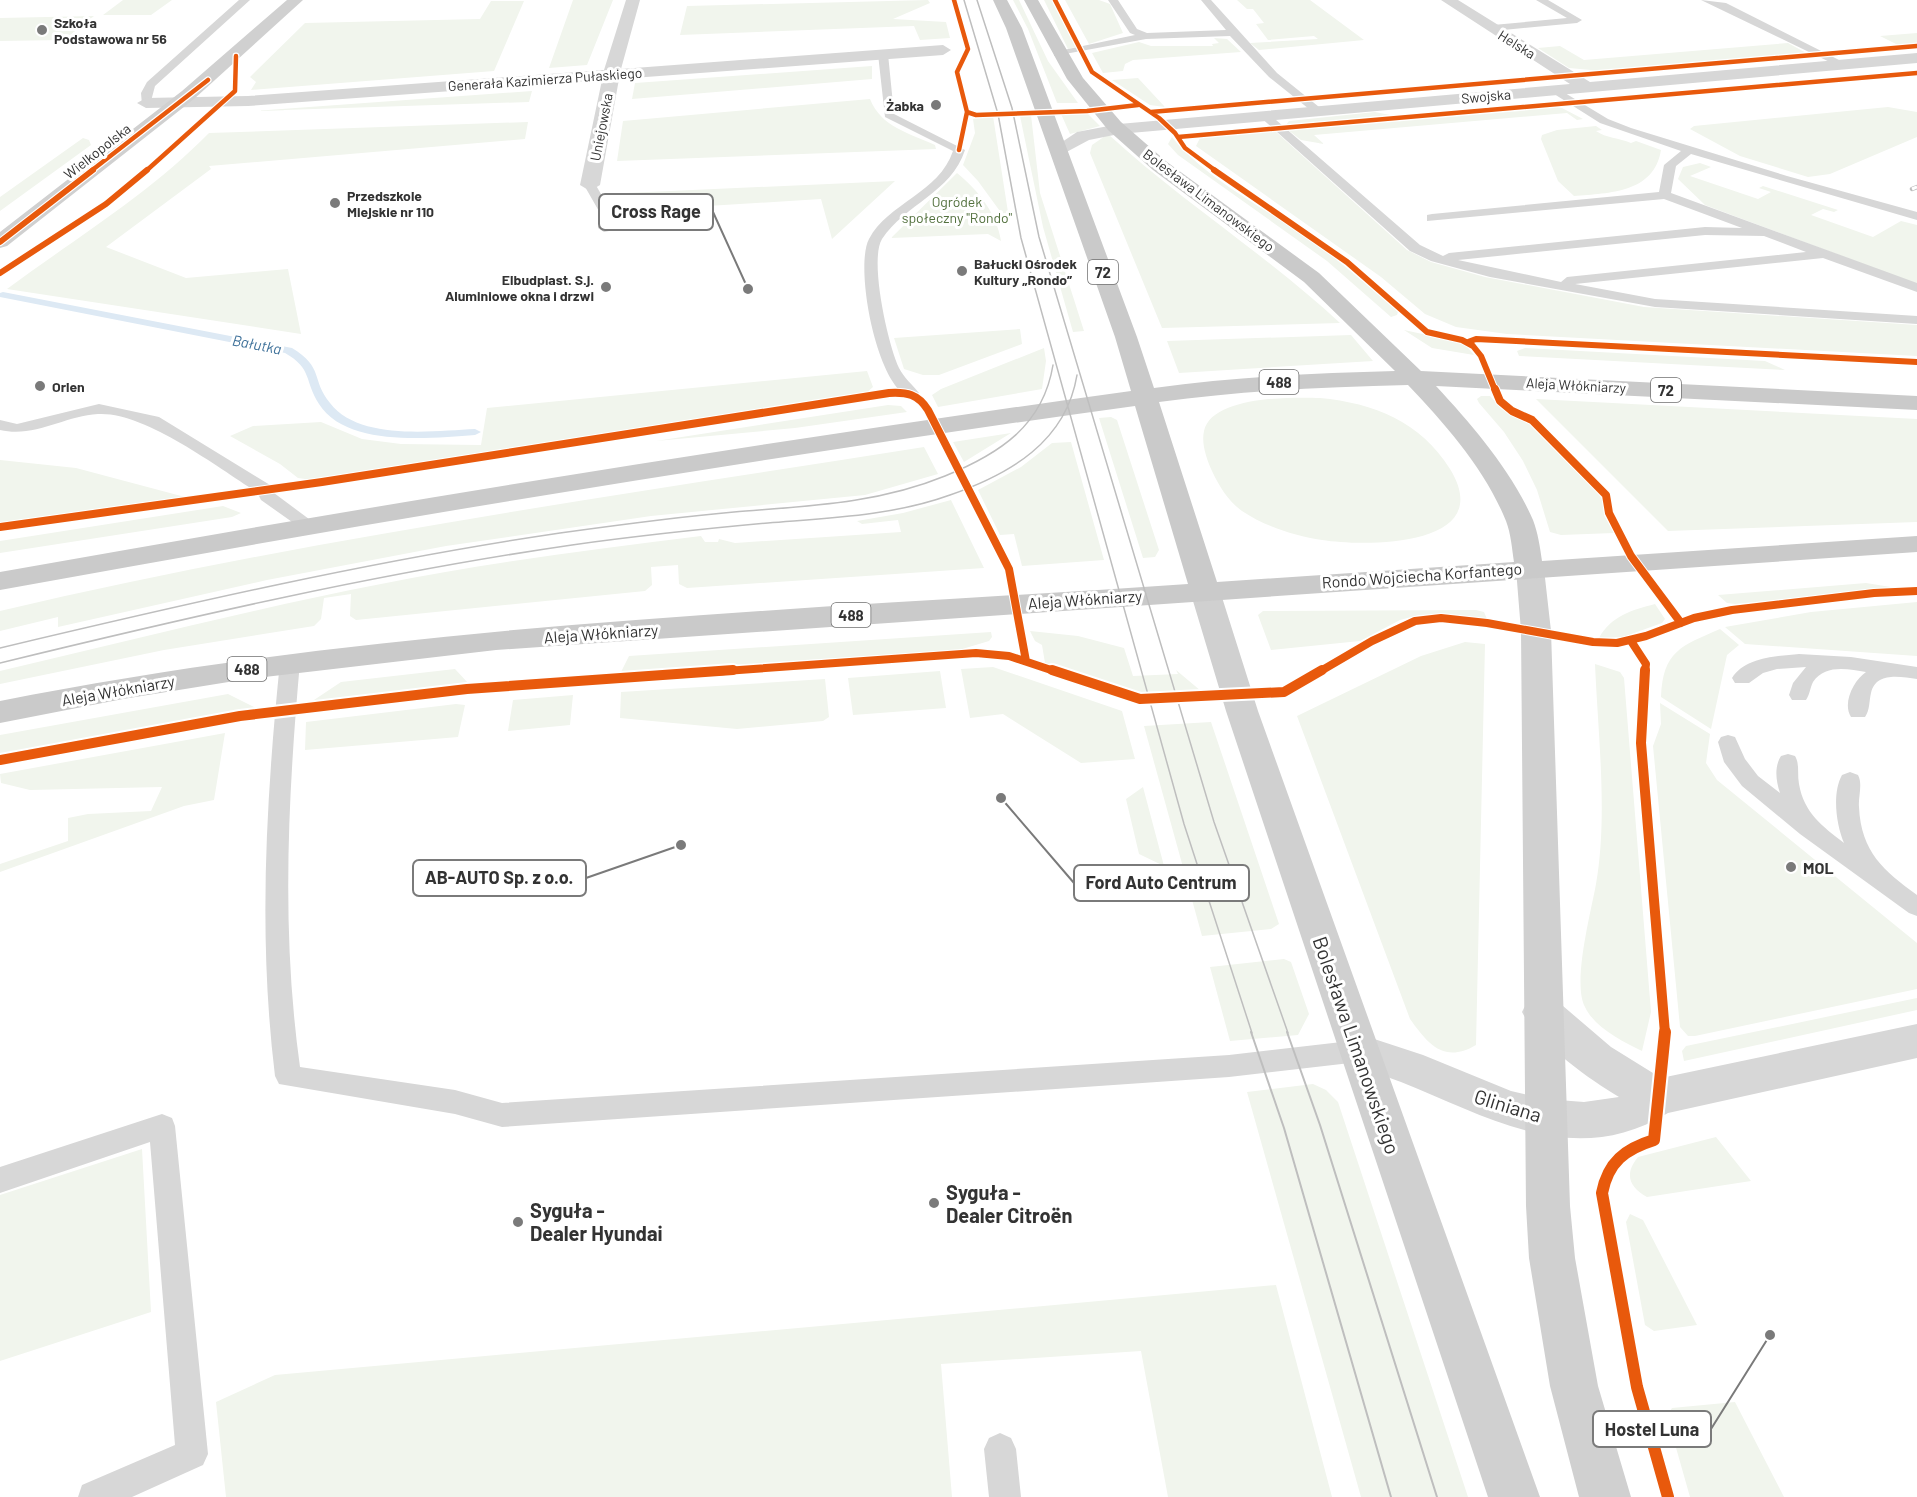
<svg xmlns="http://www.w3.org/2000/svg" width="1917" height="1497" font-family="Barlow,sans-serif">
<style>
.green{fill:#f1f5ed}
.lines{fill:none;stroke-linecap:round;stroke-linejoin:round}
.stream{fill:#dde9f4;fill-rule:evenodd}
.lane{fill:#d7d7d7;fill-rule:evenodd}
.street{fill:#d7d7d7;fill-rule:evenodd}
.secondary{fill:#d0d0d0;fill-rule:evenodd}
.primary{fill:#cacaca;fill-rule:evenodd}
.tram-far1{stroke:#bebebe;stroke-width:1.5}
.tram{stroke:#bebebe;stroke-width:2}
.rail-casing{stroke:#bebebe;stroke-width:4.5}
.rail{stroke:#fff;stroke-width:3;stroke-dasharray:9;stroke-linecap:butt}
.cycleway-far4-casing{stroke:#fff;stroke-width:7}
.cycleway-far3-casing{stroke:#fff;stroke-width:8}
.cycleway-far2-casing{stroke:#fff;stroke-width:10}
.cycleway-far1-casing{stroke:#fff;stroke-width:14}
.cycleway-casing{stroke:#fff;stroke-width:16}
.cycleway-far4{stroke:#e8590c;stroke-width:4.5}
.cycleway-far3{stroke:#e8590c;stroke-width:6}
.cycleway-far2{stroke:#e8590c;stroke-width:8}
.cycleway-far1{stroke:#e8590c;stroke-width:10}
.cycleway{stroke:#e8590c;stroke-width:12}
.poi-dot{fill:#7a7a7a;stroke:#fff;stroke-width:2}
.labels{text-anchor:middle;dominant-baseline:central;stroke-width:6;stroke-linejoin:round;paint-order:stroke}
.far-poi-label{font-size:14px;font-weight:bold;fill:#333;stroke:#fff;text-anchor:start}
.far-street-label{font-size:14px;fill:#333;stroke:#fff}
.far-park-label{font-size:14px;fill:#53713e;stroke:#fff}
.shield{fill:#fff;stroke:#707070;stroke-width:1.5}
.shield-label{font-size:15px;font-weight:bold;fill:#333}
.far-water-label{font-size:15px;font-style:italic;fill:#3d7099;stroke:#fff}
.street-label{font-size:16px;fill:#333;stroke:#fff}
.poi-label{font-size:16px;font-weight:bold;fill:#333;stroke:#fff;text-anchor:start}
.near-street-label{font-size:20px;fill:#333;stroke:#fff}
.near-poi-label{font-size:20px;font-weight:bold;fill:#333;stroke:#fff;text-anchor:start}
.leader{fill:none;stroke:#7a7a7a;stroke-width:2}
.callout-dot{fill:#7a7a7a;stroke:#fff;stroke-width:2}
.callout{fill:#fff;stroke:#7a7a7a;stroke-width:2}
.callout-label{font-size:18px;text-anchor:middle;font-weight:bold;fill:#333}
</style>
<rect width="100%" height="100%" fill="#fff"/>
<path class="green" d="M123,0H172L151,15H103Z
M573,0H613L587,65L549,68Z
M928,0L930,3L893,19L946,22L950,38L920,40L914,26L680,35L687,6Z
M1013,0H1019L1048,61L1078,103H1057L1028,29Z
M1044,0H1052L1076,47L1068,49Z
M1065,0H1099L1110,4L1123,33L1089,44Z
M1237,0H1310L1364,40L1259,50L1250,43L1318,39L1314,36L1268,40L1256,24L1264,23L1253,9H1247Z
M491,1H524L494,71L251,90L256,82L250,77L305,23L480,19Z
M94,16L64,40L0,41V18Z
M1917,33V44L1900,46L1880,36Z
M1214,38L1227,39L1241,52L1133,60L1125,64L1123,71L1103,73L1092,53L1139,42L1151,46H1213L1212,44L1219,43Z
M1788,43L1808,54L1602,71L1569,68L1538,48L1560,46L1584,60Z
M872,66V79L632,99L635,83Z
M1138,78L1165,107L1150,105L1112,80Z
M532,91L529,102L253,111Z
M870,99C881,127 909,133 935,145L936,149L617,161L623,121Z
M1549,106L1562,108L1583,119L1577,120L1567,113L1314,135L1324,144L1301,140L1288,130Z
M1888,107L1917,112V137L1830,174L1808,177L1740,156L1690,129L1694,126Z
M1375,112L1390,115L1286,125L1289,121Z
M1087,113L1100,126L1070,134L1061,114Z
M1031,115L1040,193L1084,331L1073,332L1043,227L1020,116Z
M993,116L1010,225L978,181L963,165L975,133L973,119Z
M528,122L525,139L209,166L211,169L106,247L186,278L288,269L301,334L7,289C76,238 149,194 209,133Z
M1596,126L1602,130L1596,131C1606,138 1619,138 1631,143L1636,141L1661,150C1654,193 1610,193 1574,196L1558,181L1541,139L1542,135L1557,130Z
M1275,131L1407,250L1431,262L1485,277L1644,307L1917,325V356L1507,334L1456,327L1425,314L1381,277L1196,146L1200,138Z
M1108,134C1182,202 1267,255 1340,323L1162,328L1090,153L1092,145Z
M1172,137C1204,177 1262,207 1305,236C1338,259 1367,285 1398,312L1397,315L1391,317L1327,261L1178,155L1168,144Z
M83,138L89,140L91,145L0,211V197Z
M1700,163L1711,167L1690,176L1758,199L1771,192L1759,188L1763,186L1838,210L1834,212L1823,209L1811,215L1873,237L1901,221L1917,225V284L1705,205L1678,179L1683,167Z
M957,173C978,190 997,214 1001,241L988,234L891,238Z
M895,181L832,239L821,199L627,211L626,193Z
M1020,329L1022,344L939,375H923L904,369L894,338Z
M1404,330L1464,343L1474,355L1432,348Z
M1351,335L1373,361L1179,373L1167,341Z
M1044,348L1046,361L1042,389L938,407L932,395L941,389Z
M1525,348L1765,361L1785,370L1519,356L1517,351Z
M867,371L873,387L865,394L312,480L298,478L280,464L230,436L253,426L321,422L362,439L401,444L481,445L487,408Z
M1481,396H1490L1502,409L1526,421L1537,430L1598,493L1602,499L1604,515L1614,533L1561,535L1550,532L1537,490L1523,461L1504,432L1479,403L1477,399Z
M1320,398C1374,403 1421,422 1450,469C1498,547 1367,547 1322,540C1295,536 1264,526 1242,511C1228,501 1219,486 1212,471C1207,460 1201,444 1204,431C1212,396 1292,397 1320,398Z
M1536,399L1917,419V522L1668,531Z
M888,405L901,406L907,412L795,428L656,441Z
M1111,417L1117,420L1159,550L1155,557L1143,558L1099,418Z
M1011,433L964,462L953,442Z
M1071,442L1104,560L1022,566L1014,534L1000,535L978,490L1021,467L1052,443Z
M924,447L938,474L865,495L651,516L446,546L267,580L58,627V617L0,631V611C305,539 615,496 924,447Z
M0,460L76,468L185,497L0,524Z
M951,500L984,568L687,588L679,584L678,565L651,567L652,585L645,591L356,620L350,616L351,594L324,598L321,619L314,626L164,650L0,684V671C127,641 253,609 381,584C487,563 594,549 701,536L705,542H718L719,539L735,543L901,532L898,520L862,524L857,521L903,513Z
M223,506L241,513L232,517L0,553V541Z
M1866,583L1897,588L1735,604L1727,603L1718,595Z
M1917,602V656L1745,644L1725,627L1811,612Z
M1655,604L1665,619L1662,623L1623,637L1599,638C1611,616 1632,610 1655,604Z
M1476,610L1484,612L1487,619L1443,614L1419,615L1400,620L1360,641L1271,650L1258,615L1263,611Z
M1720,629L1739,645L1727,655L1711,729L1661,697C1663,651 1681,646 1720,629Z
M1030,631L1078,636L1124,648L1133,676L1178,674L1176,670L1201,691L1140,694L1045,663L1042,645L1035,641Z
M991,632L992,637L989,641L959,650L621,672L629,656Z
M1465,642L1485,644L1476,1045C1444,1064 1428,1044 1410,1019L1297,716L1421,656Z
M1595,664L1620,672L1624,678L1651,1012L1642,1051C1622,1041 1595,1028 1585,1007C1572,983 1591,912 1596,884C1608,817 1598,734 1595,664Z
M993,667L1122,711L1135,759L1081,763L1003,714L970,718L961,669Z
M455,669L469,684L311,702L341,682Z
M940,671L946,708L853,715L848,678Z
M825,679L829,717L823,721L737,729L620,718L621,692Z
M228,694L258,709L0,754V735Z
M573,695L570,725L508,731L513,700Z
M1660,703L1710,734L1706,763L1717,780L1917,943V989L1695,1036H1688L1680,1027L1653,746L1661,724Z
M456,704L465,705L458,737L305,750L306,722Z
M1211,722L1279,924L1271,929L1202,936L1144,726Z
M225,733L214,800L184,806L0,872V864L68,841V818L88,814L151,811L162,787L30,790L1,783L0,774Z
M1143,787L1164,866L1139,854L1126,799Z
M1284,959L1291,962L1309,1014L1298,1035L1230,1041L1210,967Z
M1917,998V1010L1684,1061L1682,1051L1686,1046Z
M1313,1084L1326,1090L1338,1102L1468,1497H1361L1247,1092Z
M1716,1137L1751,1181L1647,1197C1629,1187 1624,1174 1638,1157Z
M142,1149L151,1312L0,1361V1195Z
M1630,1214L1643,1220L1697,1325L1654,1331L1645,1325L1626,1222Z
M1276,1285L1332,1497H1168L1141,1351L941,1364L952,1497H226L216,1402L275,1375Z
M1735,1402L1784,1497H1690L1667,1416L1672,1408Z"/>
<g class="lines">
<path class="stream" d="M3,292L292,348C324,367 311,380 330,403C359,441 433,431 475,429L481,432L475,435C431,438 347,448 319,404C304,381 313,369 285,353L0,297V293Z"/>
<path class="lane" d="M239,0H250L155,86L150,105H142L141,93L147,82Z
M1108,0H1118L1137,29L1147,33L1226,30L1201,0H1211L1277,73L1324,111L1314,113L1269,77L1230,36L1146,39L1054,56V52L1135,35L1130,33Z
M1536,0H1548L1582,20L1577,23L1493,31L1488,28L1493,25L1567,18Z
M1701,0L1726,3L1849,65L1840,67Z
M883,51L888,54L894,114L965,150C951,193 905,204 882,239C869,260 888,345 899,368C904,378 912,384 919,393L911,398C877,389 854,267 869,239C888,203 939,193 953,151L885,117L878,54Z
M1555,87L1608,119L1631,128L1787,176L1917,212V220L1691,154L1676,166L1671,193L1917,283V292L1823,258L1575,284L1655,299L1917,316V324L1655,307L1490,277L1431,261L1410,251L1259,116L1269,114L1420,245L1443,256L1449,253L1705,227L1742,228L1664,199L1427,221V215L1432,214L1659,192L1664,165L1681,151L1600,123L1551,92V88ZM1705,235L1764,236L1806,252L1567,277L1561,282L1458,260Z
M590,181L594,182L612,213L609,231L604,232L598,228L600,213L584,185Z
M99,404L159,417L270,485L274,493L317,525L308,530L302,529L261,500L257,492C217,467 144,411 98,414C64,416 35,438 0,430V420L17,424Z
M1799,654L1851,657L1917,667V679C1901,677 1876,671 1871,693C1869,701 1870,710 1865,717H1851C1842,703 1854,680 1866,672C1848,669 1825,664 1813,682C1810,688 1810,694 1806,700H1792L1789,695L1793,683L1806,667L1777,669L1763,673L1749,683H1735L1732,678C1745,657 1778,656 1799,654Z
M290,656L297,657L300,662C288,797 281,931 300,1067L455,1090L502,1103L1229,1055L1359,1040L1368,1043L1372,1051L1368,1059L1359,1062L1229,1077L502,1127L455,1114L279,1084L275,1076C258,937 266,801 280,662L283,657Z
M1728,735L1735,737L1745,759L1758,776L1780,793C1776,781 1774,767 1781,756L1788,754L1795,756C1800,764 1797,774 1799,784C1804,813 1822,826 1844,843C1836,824 1832,793 1842,775L1850,772L1858,775C1863,784 1858,797 1859,807C1861,852 1884,871 1917,895V916L1909,913L1800,834L1742,786L1724,762L1718,742L1721,737Z
M162,1114L172,1118L175,1126L208,1454L203,1465L132,1497H78L82,1485L175,1445L150,1142L0,1193V1167Z
M1000,1433L1011,1438L1016,1449L1021,1497H989L984,1449L989,1438Z"/>
<path class="street" d="M626,0H640L621,69L943,45L951,50L943,55L619,79L600,185L590,191L580,185L602,80L248,106L146,108L137,103L146,98L248,96L604,70Z
M1441,0H1458L1590,82L1917,53V63L1119,134L1089,140L1059,156L1050,150L1077,132L1119,124L1570,84Z
M1542,996L1556,1000L1611,1047L1661,1078L1917,1024V1058L1668,1113C1574,1170 1491,1118 1401,1082C1383,1075 1363,1070 1345,1063L1339,1051L1345,1039L1359,1034L1423,1055L1511,1091L1545,1099L1584,1102L1619,1097C1589,1079 1538,1043 1522,1012L1528,1000Z"/>
<path class="secondary" d="M287,0H303L194,99L7,246L0,248V232L182,91Z
M1530,560L1540,563L1544,569L1551,631L1570,1206L1575,1258L1598,1386L1631,1497H1579L1550,1386L1529,1258L1526,1206L1521,631L1516,569L1520,563Z
M1205,582L1215,585L1220,591L1258,711L1540,1497H1488L1226,711L1190,591L1195,585Z"/>
<path class="primary" d="M993,0H1007L1022,28L1137,337L1154,388C1234,377 1314,373 1395,371L1304,282L1153,170L1108,130L1067,79L1024,0H1038L1083,78L1121,122L1167,162L1319,273L1421,371L1917,396V410L1436,386C1473,426 1511,470 1533,520C1538,533 1540,547 1542,561L1917,536V552L496,650L247,679L123,699L0,723V701C391,623 791,611 1188,584L1135,406C755,458 377,521 0,590V572C376,505 753,443 1131,391L1115,337L1006,28ZM1408,385C1446,425 1485,469 1506,521C1511,534 1512,549 1514,562L1217,582L1159,402C1242,391 1324,387 1408,385Z"/>
<path class="tram-far1" d="M964,0L998,114L1021,238L1184,824L1252,1033
M977,0L1012,108L1039,237L1214,822L1288,1033
M0,648C185,604 371,561 560,533C618,525 676,517 734,512C806,506 877,504 945,476C999,454 1043,426 1053,365
M0,663C189,617 379,573 572,545C637,536 702,529 768,523C829,518 892,516 950,495C1010,474 1066,442 1077,375"/>
<path class="tram" d="M1251,1032L1284,1128L1391,1497
M1287,1032L1320,1125L1437,1497"/>
<g class="rail-casing">
<path id="rail" d="M1912,189L1917,187"/>
</g>
<use href="#rail" class="rail"/>
<g class="cycleway-far4-casing">
<path id="cycleway-far4" d="M954,0L968,49L957,72L967,112L959,150
M1055,0L1092,72L1159,118L1175,133L1185,148L1216,171
M967,112L976,115L1087,111L1138,105
M1151,112L1917,46
M1178,137L1917,73
M91,171L208,80
M146,171L235,91L236,56"/>
</g>
<g class="cycleway-far3-casing">
<path id="cycleway-far3" d="M1214,170L1347,262L1427,332L1462,340L1473,346L1481,356L1495,390
M0,242L93,170
M0,273L106,204L147,170
M1468,342L1476,339L1917,362"/>
</g>
<g class="cycleway-far2-casing">
<path id="cycleway-far2" d="M1495,389L1500,401L1512,411L1532,420L1606,495L1609,513L1631,556L1681,623
M0,527L322,482L889,393C907,392 918,394 928,410L1009,569L1026,661
M1631,641L1646,664L1645,672
M711,672L976,653L1009,656L1057,672
M1319,672L1372,641L1415,621L1441,618L1487,623L1593,642L1617,643L1646,636L1694,618L1732,610L1874,593L1917,591"/>
</g>
<g class="cycleway-far1-casing">
<path id="cycleway-far1" d="M1052,670L1140,699L1284,692L1322,670
M1645,670L1641,743L1665,1033
M0,760L240,716L467,689L733,670"/>
</g>
<g class="cycleway-casing">
<path id="cycleway" d="M1665,1032L1654,1140C1625,1149 1608,1162 1602,1193L1637,1387L1668,1497"/>
</g>
<use href="#cycleway-far4" class="cycleway-far4"/>
<use href="#cycleway-far3" class="cycleway-far3"/>
<use href="#cycleway-far2" class="cycleway-far2"/>
<use href="#cycleway-far1" class="cycleway-far1"/>
<use href="#cycleway" class="cycleway"/>
</g>
<g class="poi-dot">
<circle cx="42" cy="30" r="6"/>
<circle cx="936" cy="105" r="6"/>
<circle cx="335" cy="203" r="6"/>
<circle cx="962" cy="271" r="6"/>
<circle cx="606" cy="287" r="6"/>
<circle cx="40" cy="386" r="6"/>
<circle cx="1791" cy="867" r="6"/>
<circle cx="934" cy="1203" r="6"/>
<circle cx="518" cy="1222" r="6"/>
</g>
<g class="labels">
<g class="far-poi-label">
<text x="54" y="22">Szkoła<tspan x="54" dy="16">Podstawowa nr 56</tspan></text>
<text x="924" y="105" text-anchor="end">Żabka</text>
<text x="347" y="195">Przedszkole<tspan x="347" dy="16">Miejskie nr 110</tspan></text>
<text x="974" y="263">Bałucki Ośrodek<tspan x="974" dy="16">Kultury „Rondo”</tspan></text>
<text x="594" y="279" text-anchor="end">Elbudplast. S.j.<tspan x="594" dy="16">Aluminiowe okna i drzwi</tspan></text>
<text x="52" y="386">Orlen</text>
</g>
<g class="far-street-label">
<text transform="translate(1517 44) rotate(32)">Helska</text>
<text transform="translate(545 79) rotate(-4)">Generała Kazimierza Pułaskiego</text>
<text transform="translate(1486 96) rotate(-5)">Swojska</text>
<text transform="translate(601 127) rotate(-79)">Uniejowska</text>
<text transform="translate(97 151) rotate(-38)">Wielkopolska</text>
<text transform="translate(1209 200) rotate(37)">Bolesława Limanowskiego</text>
<text transform="translate(1576 385) rotate(3)">Aleja Włókniarzy</text>
</g>
<g class="far-park-label">
<text x="957" y="201">Ogródek<tspan x="957" dy="16">społeczny "Rondo"</tspan></text>
</g>
<g class="shield">
<rect x="1088" y="260" width="30" height="24" rx="4.5"/>
<rect x="1259.5" y="370" width="39" height="24" rx="4.5"/>
<rect x="1651" y="378" width="30" height="24" rx="4.5"/>
<rect x="831.5" y="603" width="39" height="24" rx="4.5"/>
<rect x="227.5" y="657" width="39" height="24" rx="4.5"/>
</g>
<g class="shield-label">
<text x="1103" y="272">72</text>
<text x="1279" y="382">488</text>
<text x="1666" y="390">72</text>
<text x="851" y="615">488</text>
<text x="247" y="669">488</text>
</g>
<g class="far-water-label">
<text transform="translate(257 344) rotate(11)">Bałutka</text>
</g>
<g class="street-label">
<text transform="translate(1422 575) rotate(-4)">Rondo Wojciecha Korfantego</text>
<text transform="translate(1085 599) rotate(-4)">Aleja Włókniarzy</text>
<text transform="translate(601 633) rotate(-4)">Aleja Włókniarzy</text>
<text transform="translate(118 690) rotate(-10)">Aleja Włókniarzy</text>
</g>
<g class="poi-label">
<text x="1803" y="867">MOL</text>
</g>
<g class="near-street-label">
<text transform="translate(1357 1045) rotate(71)">Bolesława Limanowskiego</text>
<text transform="translate(1508 1105) rotate(17)">Gliniana</text>
</g>
<g class="near-poi-label">
<text x="946" y="1192">Syguła -<tspan x="946" dy="23">Dealer Citroën</tspan></text>
<text x="530" y="1210">Syguła -<tspan x="530" dy="23">Dealer Hyundai</tspan></text>
</g>
</g>
<path class="leader" d="M748 289L713 212M681 845L586 878M1001 798L1074 883M1770 1335L1711 1429"/>
<g class="callout-dot">
<circle cx="748" cy="289" r="6"/>
<circle cx="681" cy="845" r="6"/>
<circle cx="1001" cy="798" r="6"/>
<circle cx="1770" cy="1335" r="6"/>
</g>
<g class="callout">
<rect x="599" y="194" width="114" height="36" rx="6"/>
<rect x="413" y="860" width="173" height="36" rx="6"/>
<rect x="1074" y="865" width="175" height="36" rx="6"/>
<rect x="1593" y="1411" width="118" height="36" rx="6"/>
</g>
<g class="callout-label">
<text x="656" y="218">Cross Rage</text>
<text x="499" y="884">AB-AUTO Sp. z o.o.</text>
<text x="1161" y="889">Ford Auto Centrum</text>
<text x="1652" y="1436">Hostel Luna</text>
</g>
</svg>
